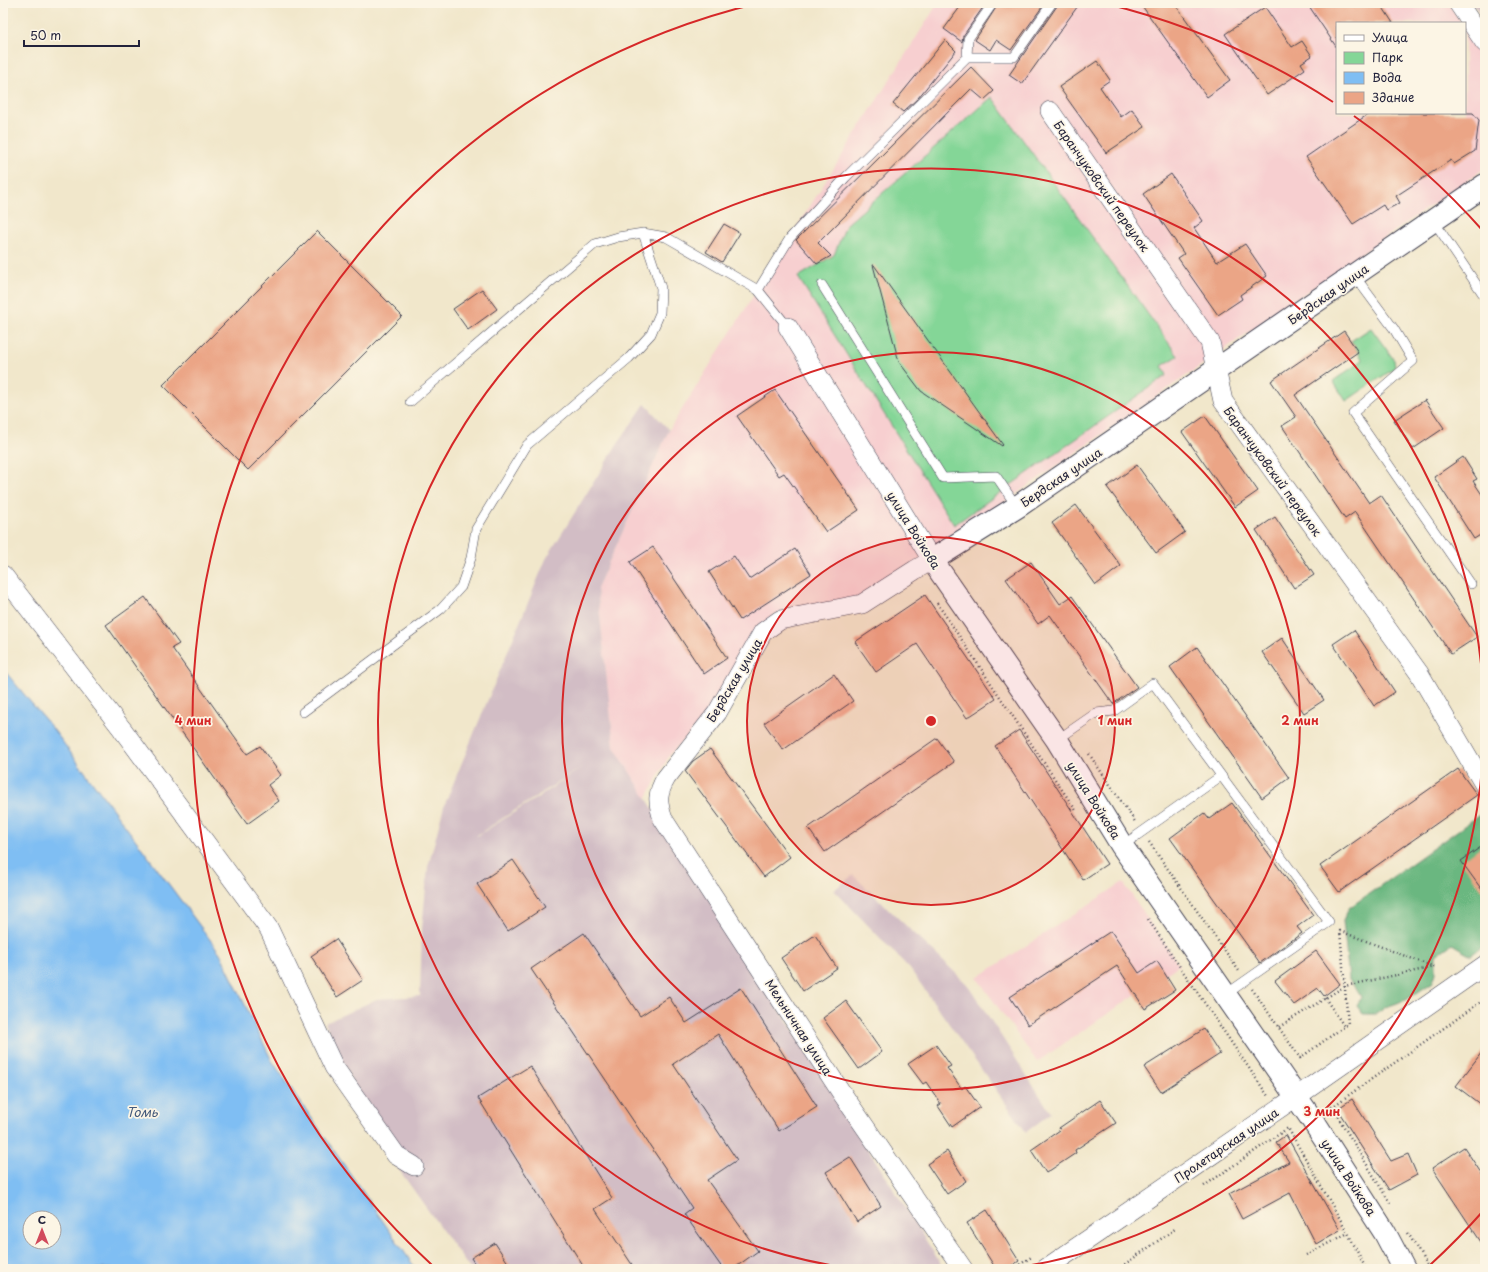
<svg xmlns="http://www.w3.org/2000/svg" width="1488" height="1272" font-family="'Playpen Sans',sans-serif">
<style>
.built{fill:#f7cfd0}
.industrial{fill:#d2bdc5;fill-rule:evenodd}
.green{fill:#84d697;stroke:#537c69}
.forest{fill:#6bb780;stroke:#466c5e}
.water{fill:#7fbef3;stroke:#507097;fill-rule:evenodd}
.building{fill:#eba586}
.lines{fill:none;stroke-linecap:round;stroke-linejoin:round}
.lane-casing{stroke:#414051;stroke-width:10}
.street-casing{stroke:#414051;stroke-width:20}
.secondary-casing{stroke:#414051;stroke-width:24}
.path{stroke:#414051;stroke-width:2.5;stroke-dasharray:1 3;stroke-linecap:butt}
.lane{stroke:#fff;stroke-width:9}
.street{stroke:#fff;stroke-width:19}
.secondary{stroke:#fff;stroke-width:22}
.ring{fill:none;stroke:#d62828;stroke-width:2}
.labels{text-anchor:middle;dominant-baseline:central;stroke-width:3.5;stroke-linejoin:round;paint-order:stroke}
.street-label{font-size:12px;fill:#22223b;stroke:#fcf5e5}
.water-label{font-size:13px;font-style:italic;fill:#43597b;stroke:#fcf5e5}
.centre{fill:#d62828;stroke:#fcf5e5;stroke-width:2}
.ring-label{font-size:12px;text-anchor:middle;font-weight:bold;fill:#d62828;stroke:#fcf5e5;stroke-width:3.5;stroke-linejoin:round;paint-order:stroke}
</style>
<rect width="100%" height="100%" fill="#fcf5e5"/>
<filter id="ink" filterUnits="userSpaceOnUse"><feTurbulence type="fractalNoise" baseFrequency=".025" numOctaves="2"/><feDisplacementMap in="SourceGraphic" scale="8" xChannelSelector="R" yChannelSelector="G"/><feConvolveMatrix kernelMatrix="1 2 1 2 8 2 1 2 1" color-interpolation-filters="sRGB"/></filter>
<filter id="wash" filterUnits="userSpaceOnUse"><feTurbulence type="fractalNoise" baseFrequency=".012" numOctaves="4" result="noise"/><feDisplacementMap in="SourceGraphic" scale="16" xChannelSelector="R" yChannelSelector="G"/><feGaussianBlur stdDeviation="0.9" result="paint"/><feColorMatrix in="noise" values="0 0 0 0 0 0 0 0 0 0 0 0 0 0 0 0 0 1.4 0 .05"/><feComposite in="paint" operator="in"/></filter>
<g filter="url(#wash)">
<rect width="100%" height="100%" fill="#f1e7cb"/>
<path class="built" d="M938,3H1448L1462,23H1337V113H1465V28L1485,57V168L937,549L859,599L773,615L708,714L669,756L646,799L614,747L597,588L669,430Z
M1123,882L1179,965L1037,1062L977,978Z"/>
<path class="industrial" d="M1473,3H1485V20Z
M645,404L669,430L597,588L614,747L944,1269H470L380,1143L325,1023L377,999L420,996L422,929L428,867L444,806L546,559L616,446ZM585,765L546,792L477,836V835Z
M853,875L968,985L1051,1113L1026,1132L910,969L834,890Z"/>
<path class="green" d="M992,97L1178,356L1162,366L1167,375L954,525L798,277L834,255L846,225Z
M1371,328L1394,360L1395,366L1392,370L1346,401L1333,381L1363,360L1351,341Z"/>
<path class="forest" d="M1485,811V945L1471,955L1452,944L1436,955V973L1433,982L1406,1000L1386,1007L1376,1014H1363L1357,1006L1361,997L1357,990L1349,980L1343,921L1349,908Z"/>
<path class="water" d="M3,669L53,729L220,953L272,1061L416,1269H3ZM30,1218H54V1242H30Z"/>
<g id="blocks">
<path class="building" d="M963,3H986L963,36L962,42L944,29Z
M999,3H1045L1011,50L996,40L990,50L975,40Z
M1058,3H1080L1022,84L1009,75L1057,6Z
M1140,3H1174L1230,80L1207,97Z
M1307,3H1380L1393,23H1337V48Z
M1265,7L1292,47L1302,41L1312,56L1301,63L1305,69L1267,95L1225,34Z
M945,40L956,51L918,98L903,112L893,104Z
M1097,61L1110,80L1100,87L1121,117L1132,109L1145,127L1106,153L1059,87Z
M971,67L994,91L984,100L971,89L818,243L831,256L817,264L796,240Z
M1370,113H1473L1479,120L1475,151L1454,164L1451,160L1396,196L1400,203L1386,210L1383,205L1353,224L1306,157Z
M1171,174L1203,221L1194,228L1217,262L1245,244L1267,276L1240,295L1242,299L1218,315L1178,258L1184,254L1143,194Z
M724,224L740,233L722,262L706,252Z
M317,231L402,316L248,470L163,385Z
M873,265H874L1003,445L1002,446L921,391L899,362Z
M482,289L497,309L468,330L453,309Z
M1344,331L1358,352L1295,395L1369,503L1381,495L1477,637L1451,654L1355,512L1345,519L1282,426L1296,417L1271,381Z
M775,390L859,510L826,532L784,473L779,476L737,416Z
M1425,400L1444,428L1413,449L1394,420Z
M1205,416L1258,491L1235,507L1182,432Z
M1463,457L1477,479L1473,481L1485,499V532L1474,539L1434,477Z
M1137,465L1185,532L1156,553L1107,487Z
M1076,505L1121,566L1096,585L1052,523Z
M1275,517L1314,575L1294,588L1256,530Z
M653,547L727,658L704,674L630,562Z
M795,549L811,574L740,620L709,572L734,556L749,579Z
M1031,562L1060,604L1072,596L1137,687L1113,704L1050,615L1038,624L1006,579Z
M925,595L996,699L967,718L917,644L876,672L855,642Z
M145,597L179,644L172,648L247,754L260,746L281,775L268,785L279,801L247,824L106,625Z
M1354,630L1395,692L1374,706L1333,644Z
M1282,638L1324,700L1304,713L1262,652Z
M1197,647L1289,778L1262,798L1170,667Z
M834,674L853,701L783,750L764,723Z
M1019,730L1107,864L1083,880L995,746Z
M937,738L954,762L825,852L808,828Z
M710,749L790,857L764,877L685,771L693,761Z
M1458,769L1477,795L1339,892L1320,866Z
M1232,803L1313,915L1297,927L1302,933L1260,963L1170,838L1204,813L1209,819Z
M1485,844V894L1461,861Z
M513,860L545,907L508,931L477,884Z
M1111,931L1139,973L1157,961L1175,990L1145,1009L1117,966L1028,1025L1010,997Z
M584,933L640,1016L669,997L686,1023L741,988L817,1107L779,1131L718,1034L673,1064L737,1160L707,1180L758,1251L733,1269H723L684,1214L692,1208L531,969Z
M815,935L837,968L803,991L781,958Z
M336,939L363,980L337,997L311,956Z
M1316,951L1340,984L1324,996L1318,988L1294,1005L1275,981Z
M846,1001L882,1052L859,1069L823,1018Z
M1204,1029L1220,1054L1161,1092L1144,1067Z
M936,1045L951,1066L947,1068L962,1089L965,1086L980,1107L952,1127L938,1106L941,1104L926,1082L923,1084L908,1064Z
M1485,1048V1108L1456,1086Z
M530,1066L612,1198L595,1209L635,1269H585L478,1098Z
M1352,1099L1391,1161L1408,1154L1417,1175L1389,1190L1337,1109Z
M1100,1100L1116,1123L1075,1150L1076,1153L1046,1173L1031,1150L1060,1130L1059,1128Z
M1286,1135L1340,1230L1316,1244L1290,1193L1242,1219L1229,1194L1289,1162L1276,1142Z
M1464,1147L1485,1179V1248L1432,1168Z
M947,1151L966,1181L947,1194L927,1164Z
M850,1157L881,1206L857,1222L826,1172Z
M987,1210L1019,1261L1007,1269H996L967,1223Z
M495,1243L512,1269H478L471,1258Z"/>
</g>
</g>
<g filter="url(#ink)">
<use href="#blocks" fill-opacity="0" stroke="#414051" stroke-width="1"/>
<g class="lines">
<g class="lane-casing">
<path id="lane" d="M967,57H1014L1052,3
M1433,220L1485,297
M1354,275L1394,329L1413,361L1353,413L1471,584
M822,285L943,478L996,476L1017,507
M758,290L790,238L846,177L967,57L968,39L993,3
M410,402L595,244L618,237L643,233L666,237L758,290L788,327
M303,712L441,609L461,587L471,558L476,529L527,445L629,358L651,334L660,313L661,288L643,233
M1057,740L1096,713L1114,711L1153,683L1329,922L1225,995
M1122,846L1221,776"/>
</g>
<g class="street-casing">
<path id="street" d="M1458,3L1485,43
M1050,111L1210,342L1223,401L1419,673L1485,786
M788,327L932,560L915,570L862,604L780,620L763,632L717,713L666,778C657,793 657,802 663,819L841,1092L963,1269
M3,575L122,729L269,929L334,1067L396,1155L414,1166
M1045,1269L1296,1097L1485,965"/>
</g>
<g class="secondary-casing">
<path id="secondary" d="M1404,1269L1385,1233L1313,1121L1122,846L1057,740L932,560L1017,507L1485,185"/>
</g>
<path class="path" d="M937,603L1077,812
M1089,754L1136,823
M1149,842L1239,971
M1148,919L1182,970L1268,1096
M1252,989L1300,1058L1348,1024L1340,931L1434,967
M1325,998L1344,1026
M1279,1027L1345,986L1434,967
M1204,1186L1288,1128L1348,1233L1366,1269
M1390,1203L1332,1107L1485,999
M1408,1233L1429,1269
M1306,1255L1348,1233
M1013,1269L1033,1256
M1118,1269L1175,1229"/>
<use href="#lane" class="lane"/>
<use href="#street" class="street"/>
<use href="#secondary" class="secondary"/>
</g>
</g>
<circle cx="931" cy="721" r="184" fill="#d62828" fill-opacity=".12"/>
<g class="ring">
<circle cx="931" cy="721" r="184"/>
<circle cx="931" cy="721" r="369"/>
<path d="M854 1269A553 553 0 1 1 1008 1269"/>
<path d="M1484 1210A738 738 0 0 1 1430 1265M432 1265A738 738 0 0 1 759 3M1103 3A738 738 0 0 1 1333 102M1354 116A738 738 0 0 1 1484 232"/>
</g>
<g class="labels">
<g class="street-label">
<text transform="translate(1102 186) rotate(55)">Баранчуковский переулок</text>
<text transform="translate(1328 294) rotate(-35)">Бердская улица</text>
<text transform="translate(1273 471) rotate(54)">Баранчуковский переулок</text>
<text transform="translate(1061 477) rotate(-34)">Бердская улица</text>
<text transform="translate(914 530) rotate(58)">улица Войкова</text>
<text transform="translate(734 680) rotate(-59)">Бердская улица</text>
<text transform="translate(1094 800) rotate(58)">улица Войкова</text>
<text transform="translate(799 1027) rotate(57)">Мельничная улица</text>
<text transform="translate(1226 1145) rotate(-34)">Пролетарская улица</text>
<text transform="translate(1349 1177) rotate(57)">улица Войкова</text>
</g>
<g class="water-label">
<text x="142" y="1111">Томь</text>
</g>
</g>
<circle cx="931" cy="721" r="6" class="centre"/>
<g class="ring-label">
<text x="1115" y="725">1 мин</text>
<text x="1300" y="725">2 мин</text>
<text x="193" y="725">4 мин</text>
<text x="1322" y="1116">3 мин</text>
</g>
<rect width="1488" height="1272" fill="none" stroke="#fcf5e5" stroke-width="16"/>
<rect x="1336" y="22" width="130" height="92" fill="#fcf5e5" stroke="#a5a1a1"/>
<rect x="1344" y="35" width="20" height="6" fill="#ffffff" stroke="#a5a1a1"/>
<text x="1372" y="42" font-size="12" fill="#22223b">Улица</text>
<rect x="1344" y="52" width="20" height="12" fill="#84d697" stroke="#a5a1a1"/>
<text x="1372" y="62" font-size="12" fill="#22223b">Парк</text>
<rect x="1344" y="72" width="20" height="12" fill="#7fbef3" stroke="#a5a1a1"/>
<text x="1372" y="82" font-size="12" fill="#22223b">Вода</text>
<rect x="1344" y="92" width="20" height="12" fill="#eba586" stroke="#a5a1a1"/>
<text x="1372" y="102" font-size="12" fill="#22223b">Здание</text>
<g transform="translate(42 1230)"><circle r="19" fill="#fcf5e5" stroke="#a5a1a1"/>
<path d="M0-3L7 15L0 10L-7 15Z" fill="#d1495b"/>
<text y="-6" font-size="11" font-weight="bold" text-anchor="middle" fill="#22223b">С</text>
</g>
<path d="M24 40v6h115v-6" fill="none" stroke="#22223b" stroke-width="2"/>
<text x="30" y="40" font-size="12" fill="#22223b" stroke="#fcf5e5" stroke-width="3" paint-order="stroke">50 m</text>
</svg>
